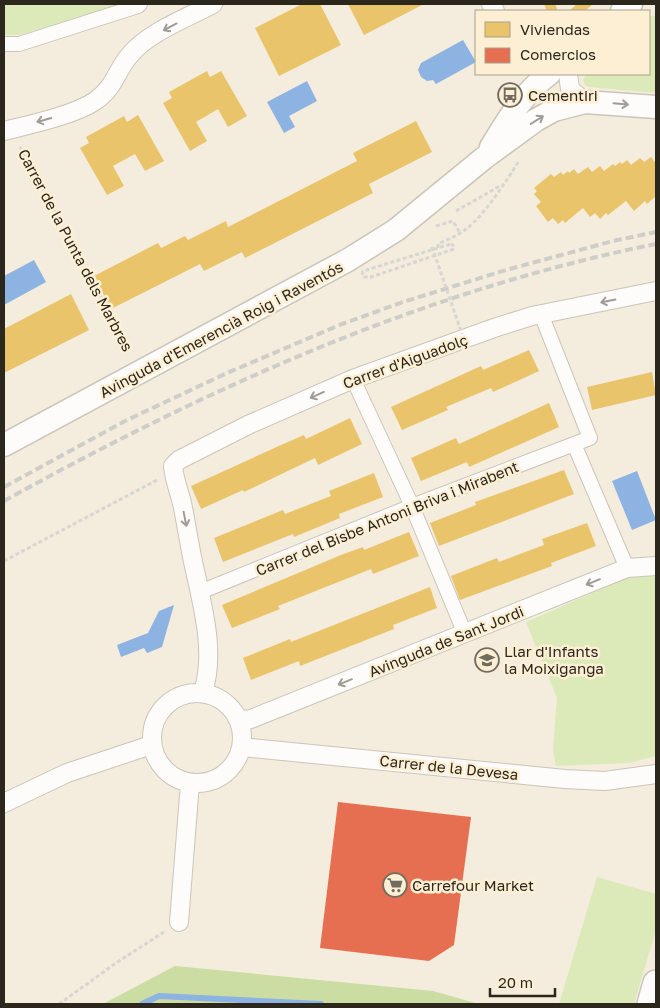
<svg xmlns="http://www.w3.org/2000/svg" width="660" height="1008" font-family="'Golos Text',sans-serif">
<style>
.green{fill:#dceaba}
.forest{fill:#cbdda3}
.water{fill:#8db3e3}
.homes{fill:#e9c46a}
.shops{fill:#e76f51}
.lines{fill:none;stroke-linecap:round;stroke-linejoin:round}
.stream{stroke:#8db3e3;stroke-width:6}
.pedestrian-casing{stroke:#cbc4b9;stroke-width:16}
.minor-casing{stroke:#cbc4b9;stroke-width:20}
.tertiary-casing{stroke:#cbc4b9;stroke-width:25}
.secondary-casing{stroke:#cbc4b9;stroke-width:28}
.path{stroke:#d8d6d1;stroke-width:3;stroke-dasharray:4 2.5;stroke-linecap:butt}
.pedestrian{stroke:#fdfcfa;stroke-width:14}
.minor{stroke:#fdfcfa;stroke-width:18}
.tertiary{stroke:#fdfcfa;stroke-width:22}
.secondary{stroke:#fdfcfa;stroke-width:25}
.rail{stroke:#cfcdc8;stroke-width:4;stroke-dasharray:8 4;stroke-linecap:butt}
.path-bridge{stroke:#d8d6d1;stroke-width:3;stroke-dasharray:4 2.5;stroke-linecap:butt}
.oneway{stroke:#9f9c97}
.labels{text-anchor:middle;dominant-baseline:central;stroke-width:5;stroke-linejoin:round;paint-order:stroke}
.poi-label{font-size:15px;fill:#2c271d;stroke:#fdefd4;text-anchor:start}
.street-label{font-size:15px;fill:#2c271d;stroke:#fdefd4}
</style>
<rect width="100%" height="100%" fill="#f4ecdd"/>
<path class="green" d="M4,4H126L19,35H4Z
M652,16H656V93L589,87L585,85L583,80L587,74H649V18Z
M631,576H656V756L629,763L556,766L553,749L557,698L526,622Z
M597,877L656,894V930L634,1004H559Z"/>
<path class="forest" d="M175,966L433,991L479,1004H103Z"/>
<path class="water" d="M463,40L476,62L436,84L433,80L427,81L421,77L418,70L421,63Z
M307,81L317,101L289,116L295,127L284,133L267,102Z
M34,260L46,282L4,305V276Z
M637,471L656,520L632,530L612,481Z
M174,605L162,647L147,653L144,648L121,657L117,645L148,633L159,611Z"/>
<path class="homes" d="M302,4H320L341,45L279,76L255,28Z
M348,4H424L364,35Z
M544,4H555L558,11H547Z
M577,4H593L585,11H569Z
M207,71L210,77L221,71L247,116L228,127L218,109L196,122L207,141L190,151L163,103L172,98L169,92Z
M138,115L164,161L145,171L135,154L113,166L124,186L107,195L80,148L89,143L86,137L124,116L127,122Z
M416,121L432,152L369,184L373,193L245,258L242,252L204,271L200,264L111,309L94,276L158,243L161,248L185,236L188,240L226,221L228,227L357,161L353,153Z
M651,157L655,162L656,161V196L647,204L645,201L634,211L626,201L608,215L606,213L600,219L595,213L590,217L583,208L565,223L563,220L558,224L553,218L548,222L536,206L541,202L534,194L537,191L534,188L551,174L554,177L561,172L563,175L568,171L569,173L574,169L578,174L588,167L592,172L600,166L604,171L613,164L615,166L620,162L622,164L627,160L631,165L640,158L644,162Z
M71,294L89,330L4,373V329Z
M529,350L539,371L493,392L491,388L446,407L448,410L402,430L391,407L481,366L483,370Z
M652,372L656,395L592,410L587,387Z
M549,403L559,427L469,467L467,462L421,481L411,458L456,438L459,444Z
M350,418L362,444L318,465L315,458L244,492L243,490L201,509L191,486L281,445L304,435L306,439Z
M564,470L574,494L439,546L430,523L476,505L475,502Z
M374,473L383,497L339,514L340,518L294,537L293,534L223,562L214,538L283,510L285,514L331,496L329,491Z
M587,523L596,546L551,563L552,566L460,600L451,576L497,558L499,562L544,545L542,539Z
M409,532L419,556L373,574L371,569L278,606L280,609L232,628L222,605L341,555L363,547L364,550Z
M430,587L437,608L393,625L394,629L300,666L299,661L251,680L243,658L290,639L291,642Z"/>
<path class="shops" d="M338,802L471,817L454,945L429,961L320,948Z"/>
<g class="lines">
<path class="stream" d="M142,1004L159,996L321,1004"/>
<g class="pedestrian-casing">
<path id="pedestrian" d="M4,44H19L138,6L140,4
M353,379L412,506L465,634
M574,444L627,568
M200,592L412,506L590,438L541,314"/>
</g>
<g class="minor-casing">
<path id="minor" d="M491,4L495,11
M568,74L570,89L585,102
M4,131C28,125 75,115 95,101C115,87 115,73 129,56C148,32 187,18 213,4
M203,692C215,655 204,612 196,575C190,551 187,527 182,503C179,491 174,479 173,466L179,460L248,425L353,379L494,328L532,316L656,291
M152 738a45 45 0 1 1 90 0a45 45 0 1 1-90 0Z
M237,718L243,720L251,719L627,568L656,566
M242,747L565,779L605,781L656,774
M4,803L67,773L151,745
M179,922L190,783"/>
</g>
<g class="tertiary-casing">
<path id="tertiary" d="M622,11L631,4
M491,147C508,120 523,93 549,74
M4,445L348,260L396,230L484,158L536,120L554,110L585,102L656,107"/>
</g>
<g class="secondary-casing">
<path id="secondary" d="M650,1004L656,983"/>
</g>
<path class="path" d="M20,147L131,353
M456,211L500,186
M436,226L453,221L460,233
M451,244L453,245L454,249L371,277H364L362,275L363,271Z
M438,248V244C448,239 458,236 466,229C485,215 506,181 519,161
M4,561L157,480
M59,1004L116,963L164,932"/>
<use href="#pedestrian" class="pedestrian"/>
<use href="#minor" class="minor"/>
<use href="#tertiary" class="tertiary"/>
<use href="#secondary" class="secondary"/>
<path class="rail" d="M4,487L125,421L227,373L342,324L403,302L506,270L613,241L656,232
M4,501C208,388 425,290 656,244"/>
<path class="path-bridge" d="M432,247L462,334"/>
</g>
<defs><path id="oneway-shaft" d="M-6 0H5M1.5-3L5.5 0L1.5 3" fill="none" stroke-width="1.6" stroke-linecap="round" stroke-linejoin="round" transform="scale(1.25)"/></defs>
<g class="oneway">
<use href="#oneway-shaft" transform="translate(170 27) rotate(152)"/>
<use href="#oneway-shaft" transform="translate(621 104) rotate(5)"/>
<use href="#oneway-shaft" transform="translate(44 120) rotate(164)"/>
<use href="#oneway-shaft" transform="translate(537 120) rotate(-32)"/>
<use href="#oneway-shaft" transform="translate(608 301) rotate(169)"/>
<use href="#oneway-shaft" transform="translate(317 395) rotate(156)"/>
<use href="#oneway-shaft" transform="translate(185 519) rotate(79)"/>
<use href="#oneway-shaft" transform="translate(593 582) rotate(158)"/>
<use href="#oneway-shaft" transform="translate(345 682) rotate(158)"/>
</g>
<defs>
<g id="bus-ring" transform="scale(1.25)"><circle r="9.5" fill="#fdefd4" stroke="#726c60" stroke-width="1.5"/><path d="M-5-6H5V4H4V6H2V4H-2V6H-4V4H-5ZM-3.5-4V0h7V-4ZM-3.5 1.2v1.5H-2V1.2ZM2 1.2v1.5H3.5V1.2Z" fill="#726c60"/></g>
<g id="school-ring" transform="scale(1.25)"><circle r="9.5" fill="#fdefd4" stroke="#726c60" stroke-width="1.5"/><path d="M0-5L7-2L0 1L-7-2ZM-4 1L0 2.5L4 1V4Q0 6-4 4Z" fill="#726c60"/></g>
<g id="supermarket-ring" transform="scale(1.25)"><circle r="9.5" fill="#fdefd4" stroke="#726c60" stroke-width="1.5"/><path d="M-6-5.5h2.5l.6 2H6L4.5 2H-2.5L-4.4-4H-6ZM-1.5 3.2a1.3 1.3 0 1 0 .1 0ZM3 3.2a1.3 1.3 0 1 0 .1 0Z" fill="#726c60"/></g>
</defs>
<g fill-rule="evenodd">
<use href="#bus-ring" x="510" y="95"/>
<use href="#school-ring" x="487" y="660"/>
<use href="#supermarket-ring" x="395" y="885"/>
</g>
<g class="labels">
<g class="poi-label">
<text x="528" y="95">Cementiri</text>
<text x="504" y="651">Llar d'Infants<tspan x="504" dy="17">la Moixiganga</tspan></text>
<text x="412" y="885">Carrefour Market</text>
</g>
<g class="street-label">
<text transform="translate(76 250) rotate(62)">Carrer de la Punta dels Marbres</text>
<text transform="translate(221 329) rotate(-28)">Avinguda d'Emerencià Roig i Raventós</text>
<text transform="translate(405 361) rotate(-20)">Carrer d'Aiguadolç</text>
<text transform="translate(387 518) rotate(-22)">Carrer del Bisbe Antoni Briva i Mirabent</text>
<text transform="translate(446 641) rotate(-22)">Avinguda de Sant Jordi</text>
<text transform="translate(449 767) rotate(6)">Carrer de la Devesa</text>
</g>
</g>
<rect width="660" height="1008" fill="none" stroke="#2c271d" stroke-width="10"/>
<rect x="475" y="10" width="175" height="65" fill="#fdefd4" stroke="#a99f8b"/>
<rect x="485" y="22" width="25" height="15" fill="#e9c46a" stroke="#a99f8b"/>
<text x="520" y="35" font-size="15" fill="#2c271d">Viviendas</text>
<rect x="485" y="48" width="25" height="15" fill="#e76f51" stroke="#a99f8b"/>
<text x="520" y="60" font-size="15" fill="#2c271d">Comercios</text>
<path d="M490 988v8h65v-8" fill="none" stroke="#2c271d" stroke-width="2.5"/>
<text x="498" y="988" font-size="15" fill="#2c271d" stroke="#fdefd4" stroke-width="4" paint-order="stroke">20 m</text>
</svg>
